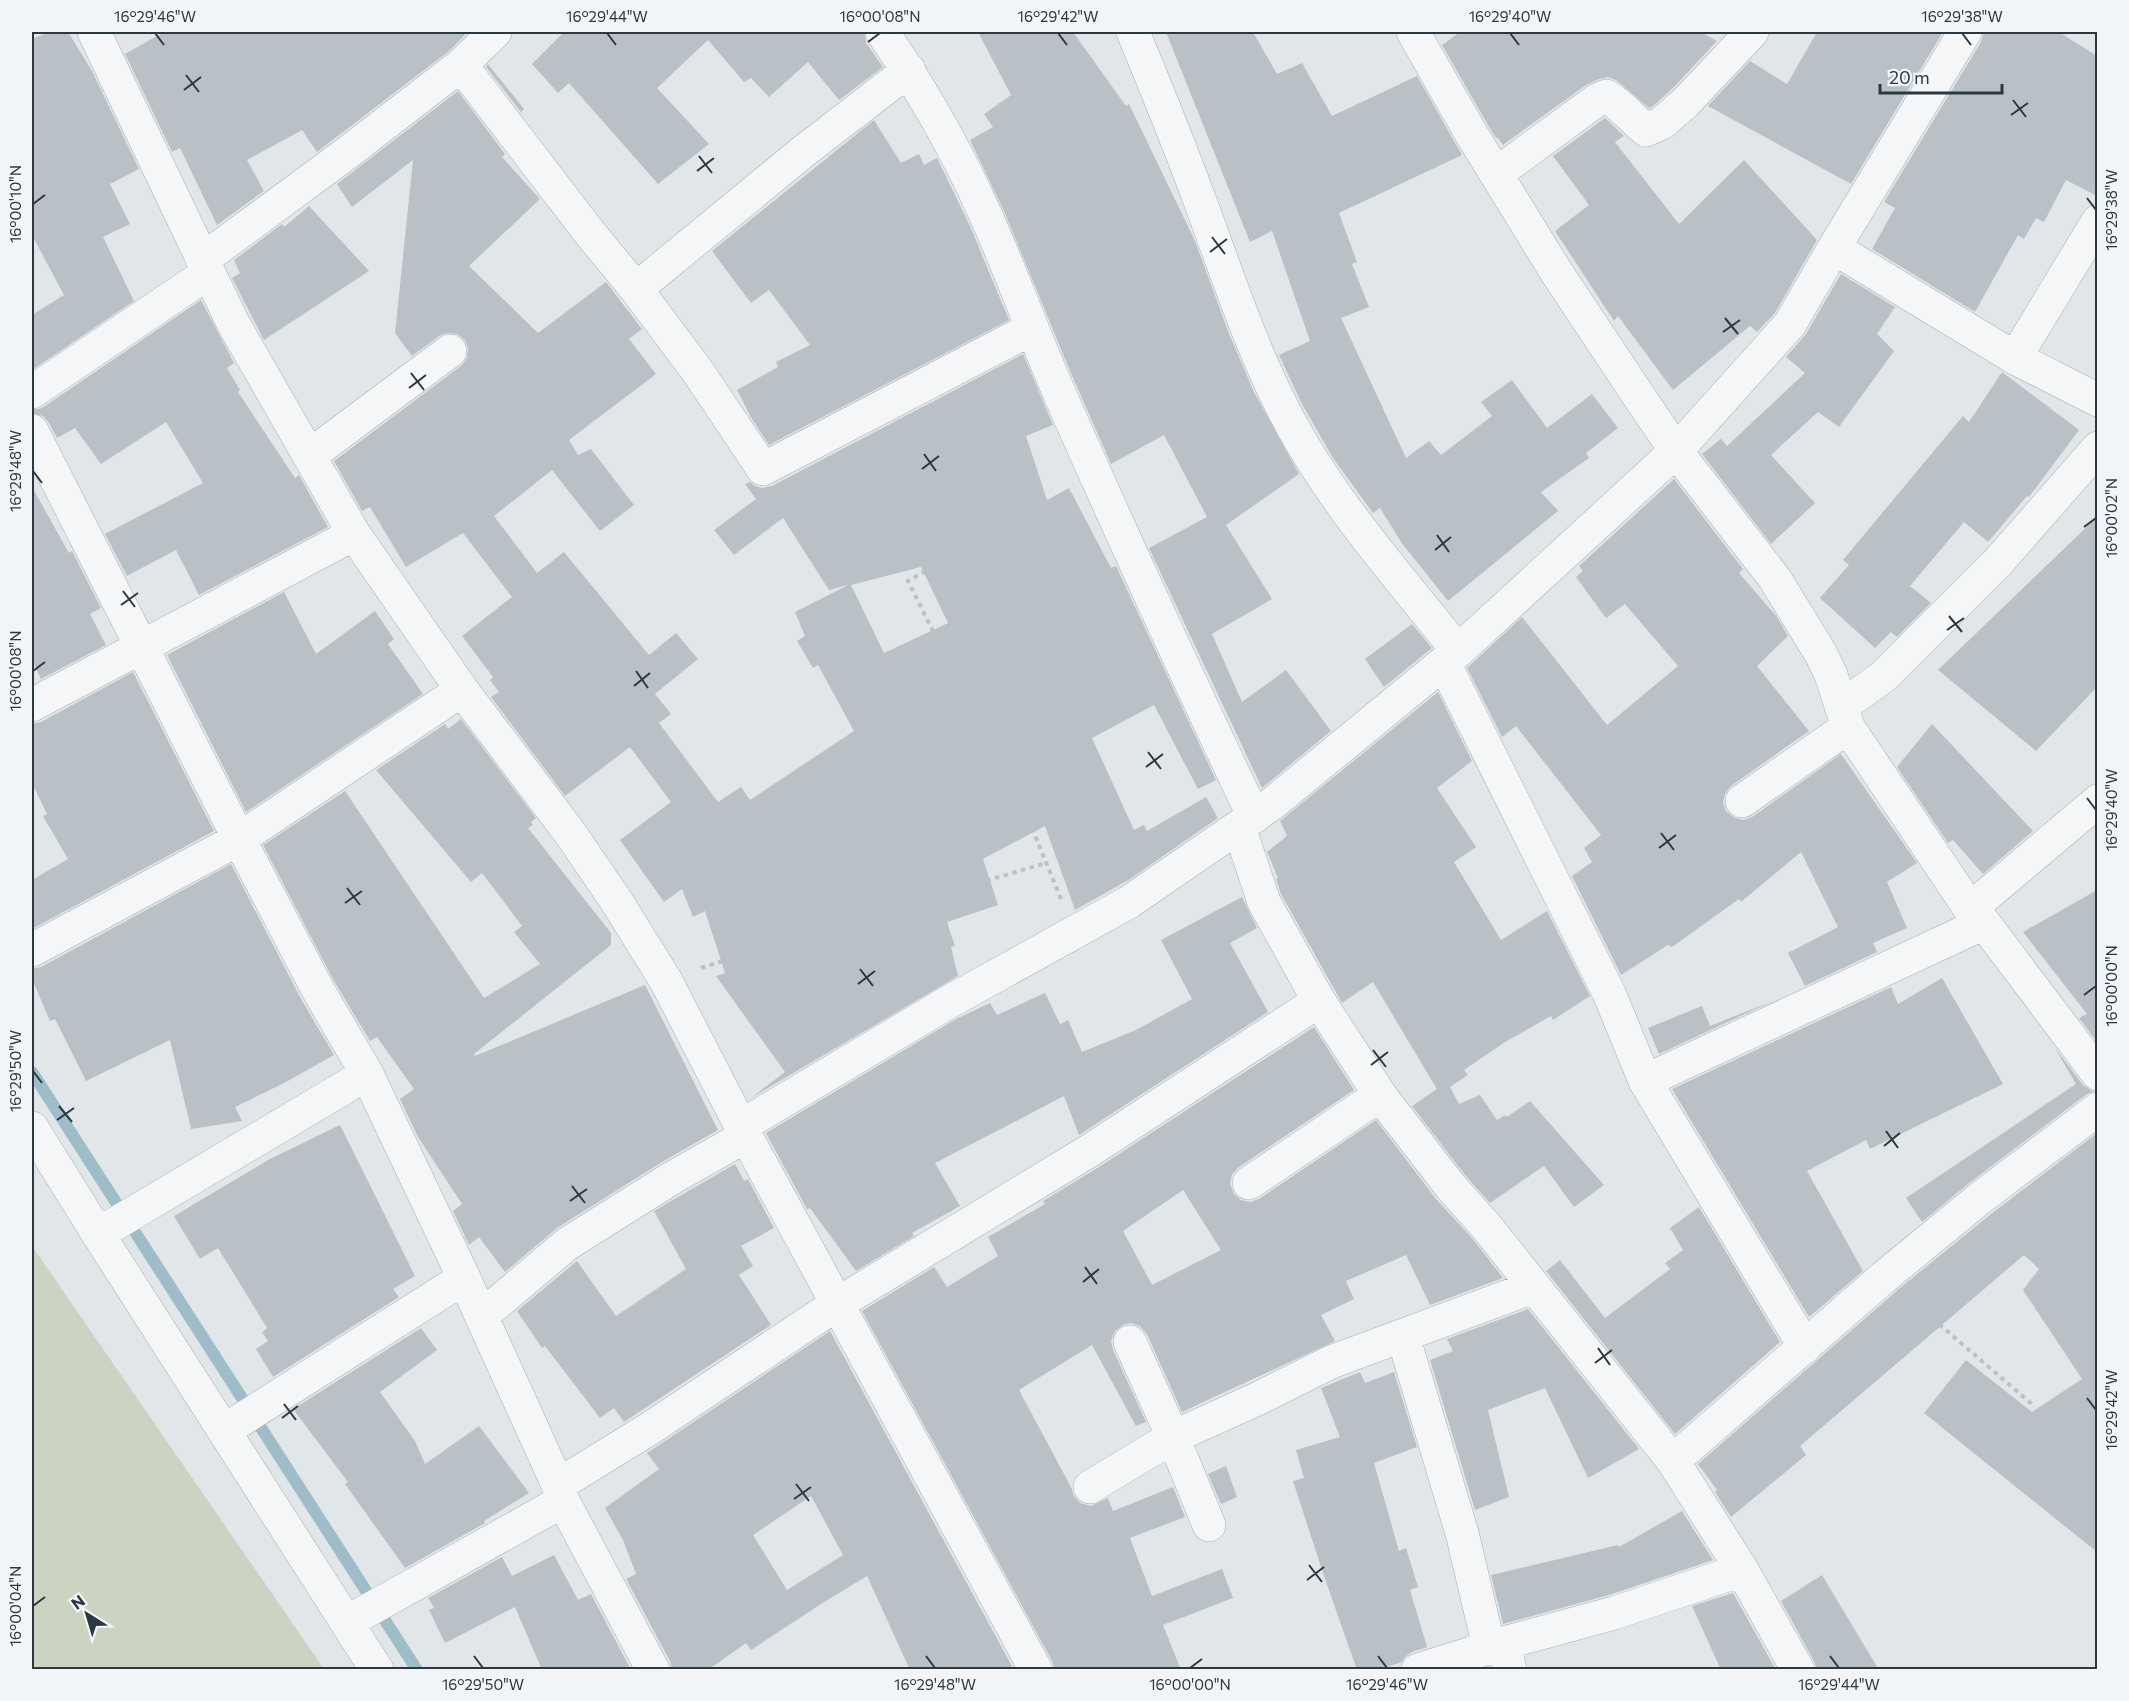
<svg xmlns="http://www.w3.org/2000/svg" width="2129" height="1701" font-family="Commissioner,sans-serif">
<style>
.green{fill:#cbd3c3}
.lines{fill:none;stroke-linecap:round;stroke-linejoin:round}
.stream{stroke:#9ebdc8;stroke-width:12}
.building{fill:#b9c1c6;fill-rule:evenodd}
.street-casing{stroke:#a6afb3;stroke-width:34}
.path{stroke:#bbc1c5;stroke-width:4;stroke-dasharray:4.5 4.5;stroke-linecap:butt}
.street{stroke:#f4f6f8;stroke-width:33}
.ticks{fill:none;stroke:#2a3841;stroke-width:2}
.neatline{fill:none;stroke:#2a3841;stroke-width:2}
.ticks-label{font-size:15px;text-anchor:middle;fill:#2a3841}
</style>
<rect width="100%" height="100%" fill="#e1e7e9"/>
<path class="green" d="M32,1246L324,1669H32Z"/>
<g class="lines">
<path class="stream" d="M32,1072L417,1670"/>
</g>
<path class="building" d="M50,32H68L92,71L139,169L110,184L130,224L103,237L134,301L32,370V315L64,295L32,235V39Z
M164,32H462L465,35L449,51L317,152L302,130L247,160L264,191L217,225L180,148L172,152L125,54Z
M564,32H864L866,43L883,67L839,100L808,62L769,97L751,78L744,82L708,40L657,88L709,144L658,184L569,83L558,93L532,64Z
M978,32H1073L1126,106L1129,104L1195,241L1229,334L1254,392L1299,474L1226,525L1272,599L1212,634L1242,702L1286,670L1331,731L1262,788L1149,548L1207,517L1164,435L1111,464L1070,371L1004,211L970,140L993,127L984,114L1011,95Z
M1166,32H1253L1277,74L1302,63L1332,116L1417,76L1462,155L1339,213L1357,262L1352,264L1369,307L1341,318L1406,458L1429,441L1441,455L1492,416L1481,402L1512,380L1547,428L1592,394L1618,428L1586,453L1589,458L1541,492L1558,511L1448,601L1401,542L1380,508L1373,513L1333,458L1302,404L1279,355L1310,341L1272,231L1250,242Z
M1460,32H1701L1717,41L1672,89L1652,107L1649,108L1616,80L1608,77L1599,79L1586,85L1503,145L1498,138H1496L1488,125L1442,45Z
M1817,32H1943L1851,184L1708,106L1750,61L1787,84Z
M1984,32H2059L2097,56V196L2066,180L2044,222L2036,218L2024,239L2018,235L1975,312L1872,249L1895,208L1884,202L1981,42Z
M488,64L524,109L521,112L486,67Z
M458,91L505,154L502,157L540,199L469,266L538,333L606,282L642,329L629,339L656,374L569,440L578,455L591,449L634,505L600,531L552,470L494,516L537,573L564,552L649,655L676,633L698,659L655,694L671,714L659,723L718,802L741,787L750,800L854,731L818,665L813,668L797,641L805,636L795,612L848,585L829,590L783,518L734,555L714,530L756,499L745,484L750,482L755,486L762,488L772,486L1023,354L1053,425L1026,436L1047,500L1069,488L1111,568L1116,566L1216,780L1198,789L1154,705L1092,738L1134,830L1144,825L1147,831L1206,797L1218,818L1130,879L1075,910L1045,826L983,859L998,905L947,922L955,946L951,947L958,976L751,1098L785,1072L716,976L725,973L705,911L693,917L682,889L664,902L620,840L671,802L630,747L565,796L491,697L499,692L490,680L493,677L462,636L512,597L463,533L406,567L370,507L362,511L334,461L461,366L467,358L468,348L465,340L457,334L447,333L439,336L412,356L395,333L413,160L352,207L337,184ZM921,567L948,623L884,653L851,585Z
M1605,118L1624,136L1615,142L1679,224L1744,160L1817,240L1775,313L1757,332L1750,326L1673,390L1618,316L1614,321L1555,231L1589,205L1553,156Z
M874,120L901,163L919,154L924,165L937,158L970,226L1009,320L769,445L752,419L737,390L778,367L776,362L810,345L769,290L751,303L712,251Z
M309,206L369,271L264,340L232,278L240,273L234,260L282,224L284,227Z
M1841,274L1895,307L1877,334L1894,351L1839,427L1818,412L1771,455L1815,503L1771,544L1702,454L1721,439L1727,446L1805,373L1786,357L1806,334Z
M201,300L234,363L227,368L240,390L238,392L295,478L299,475L328,527L199,595L176,550L127,576L105,534L203,483L166,422L101,464L75,428L57,438L49,423L43,416L32,413V410L42,408Z
M2002,372L2079,430L2029,497L2027,496L1988,542L1964,522L1910,586L1931,603L1897,637L1891,632L1875,648L1820,598L1849,565L1843,560L1963,416L1969,422Z
M1674,479L1743,569L1739,573L1777,617L1788,636L1757,666L1809,731L1731,786L1725,794L1723,803L1726,811L1735,818L1743,820L1752,817L1841,754L1917,863L1887,882L1907,928L1873,943L1877,952L1805,986L1788,953L1838,927L1801,852L1741,902L1739,899L1672,947L1668,945L1621,975L1572,876L1592,862L1584,848L1601,835L1516,726L1502,737L1467,668L1522,617L1607,725L1678,666L1625,604L1606,618L1576,577L1583,571L1579,566Z
M32,487L69,553L72,551L101,608L90,614L106,645L41,679L32,660Z
M2097,517V687L2036,751L1938,670Z
M284,592L316,654L375,611L394,639L388,644L423,694L246,812L167,655Z
M1412,624L1432,648L1384,687L1365,659Z
M133,672L214,831L32,929V880L68,859L43,816L47,814L32,783V724L41,722Z
M1438,692L1472,761L1437,788L1476,847L1454,862L1501,940L1547,911L1590,996L1553,1020L1551,1016L1505,1042L1464,1070L1468,1075L1450,1087L1459,1104L1480,1095L1497,1120L1505,1115L1507,1117L1530,1101L1604,1185L1574,1207L1544,1166L1490,1203L1465,1175L1412,1106L1437,1089L1373,982L1342,1003L1281,894L1276,879L1278,878L1267,852L1287,836L1280,821Z
M461,719L536,818L531,822L533,825L528,828L611,933V945L474,1054L475,1056L645,985L718,1130L662,1162L557,1228L505,1272L479,1237L469,1245L453,1211L462,1204L418,1137L400,1099L414,1089L377,1037L370,1041L334,981L263,845L345,791L484,998L540,964L514,932L522,926L482,873L471,882L376,770L445,724L448,729Z
M1932,724L2033,831L1983,874L1953,840L1948,843L1897,767Z
M231,864L301,999L334,1055L286,1082L235,1107L242,1121L191,1129L170,1040L86,1081L55,1019L50,1021L32,979V969L41,967Z
M2097,890V1042L2079,1018L2087,1014L2023,932Z
M1242,897L1257,928L1230,943L1268,1012L1079,1135L1064,1096L935,1163L960,1206L912,1233L914,1236L856,1271L810,1208L807,1209L766,1133L956,1019L990,1003L997,1015L1045,993L1060,1024L1068,1020L1082,1052L1136,1030L1192,999L1161,940Z
M1942,978L2003,1084L1870,1149L1866,1140L1807,1171L1863,1271L1809,1317L1672,1089L1891,987L1898,1004Z
M1775,1000L1659,1054L1648,1028L1702,1006L1710,1026Z
M1314,1027L1354,1090L1239,1167L1232,1174L1230,1184L1234,1194L1241,1200L1250,1202L1259,1199L1376,1120L1436,1199L1472,1238L1503,1278L1430,1305L1406,1255L1346,1281L1354,1299L1321,1315L1335,1341L1182,1412L1147,1334L1140,1326L1131,1323L1123,1325L1115,1331L1111,1341L1113,1350L1146,1422L1136,1426L1092,1345L1019,1390L1071,1487L1074,1496L1080,1503L1091,1506L1108,1498L1113,1511L1173,1487L1185,1517L1130,1538L1152,1596L1222,1569L1233,1598L1163,1625L1181,1670H1055L1052,1661L862,1311L934,1267L947,1287L998,1256L988,1237L1045,1204L1043,1201L1099,1167ZM1183,1190L1221,1250L1152,1285L1123,1231Z
M2055,1048L2083,1085L2093,1092L2087,1094L1968,1184L1922,1222L1906,1198L2076,1084Z
M340,1125L415,1276L393,1289L399,1297L273,1377L256,1349L268,1341L262,1332L267,1328L218,1248L200,1259L174,1216L270,1159Z
M2097,1133V1552L1924,1413L1966,1360L2032,1412L2082,1379L2023,1290L2039,1269L2024,1255L1800,1446L1806,1455L1731,1517L1715,1492L1717,1490L1698,1464L1900,1288L1991,1214Z
M735,1164L744,1181L748,1179L774,1228L741,1246L753,1266L739,1275L771,1325L624,1422L614,1408L600,1418L545,1346L542,1348L517,1311L577,1261L616,1316L686,1269L654,1211Z
M1699,1207L1780,1342L1675,1434L1546,1271L1560,1260L1605,1318L1670,1269L1665,1263L1683,1250L1670,1228Z
M1528,1309L1639,1449L1588,1478L1545,1388L1488,1410L1509,1497L1475,1510L1430,1360L1453,1351L1447,1339Z
M421,1328L437,1350L380,1392L415,1441L425,1464L479,1426L529,1493L484,1521L485,1523L405,1568L345,1484L348,1482L293,1409Z
M830,1331L1014,1670H910L867,1576L824,1602L751,1650L746,1643L708,1670H672L670,1661L626,1579L636,1574L623,1540L605,1508L659,1469L647,1453ZM811,1496L843,1555L787,1590L753,1535Z
M1360,1372L1365,1383L1394,1372L1417,1447L1374,1463L1399,1551L1406,1548L1418,1587L1410,1590L1427,1647L1412,1652L1405,1657L1402,1662L1377,1670H1357L1324,1576L1293,1481L1304,1478L1296,1450L1340,1437L1321,1388Z
M1226,1466L1237,1497L1221,1504L1208,1474Z
M1682,1511L1713,1560L1609,1595L1503,1624L1491,1575L1618,1545L1619,1547Z
M554,1555L578,1600L591,1594L631,1670H542L515,1607L445,1643L429,1610L434,1608L428,1598L502,1557L512,1576Z
M1822,1575L1879,1670H1817L1814,1661L1781,1601Z
M1733,1593L1776,1670H1721L1692,1606Z"/>
<g class="lines">
<g class="street-casing">
<path id="street" d="M94,32L233,323L354,534L462,690L570,833L617,902L666,981L746,1136L1036,1670
M882,32C928,98 968,171 999,246C1020,296 1039,347 1061,397C1123,538 1188,678 1254,817
M1133,32C1157,90 1181,149 1203,209C1232,288 1258,368 1300,440C1344,516 1404,583 1458,651
M1413,32L1472,135L1555,270L1642,401L1676,451L1775,579L1821,654L1831,675L1848,727L1970,909L1984,923L2098,1074
M461,65L589,232L636,289L696,369L763,469L1031,329
M1496,174L1597,100L1606,96C1622,105 1632,119 1646,130L1662,123L1685,103L1752,32
M1834,248L2015,358L2098,400
M202,260L343,156L461,65L495,32
M636,289L804,151L909,70
M2015,358L2098,221
M32,392L208,273
M32,431L239,839L318,990L367,1074L464,1278L558,1485L563,1501L653,1670
M309,456L450,351
M1444,663L1609,993L1645,1081L1805,1347
M32,705L354,534
M1841,707L1884,676L1998,562L2098,448
M1742,801L1848,727
M1239,827L1264,902L1319,1001L1380,1095L1451,1187L1486,1226L1673,1461L1742,1570L1798,1670
M1970,909L2098,801
M32,950L239,839L462,690
M1645,1081L1984,923
M741,1126L947,1003L1129,902L1273,803L1458,651L1676,451L1790,324L1834,248L1965,32
M32,1128L98,1234L377,1670
M1249,1183L1380,1095
M98,1234L367,1074
M482,1316L567,1244L672,1178L746,1136
M1403,1336L1462,1533L1489,1647
M1130,1342L1173,1437L1209,1525
M225,1430L464,1278
M1673,1461L1884,1277L1979,1199L2098,1109
M558,1485L649,1429L837,1304L1089,1151L1319,1001
M1090,1487L1173,1437L1257,1399L1331,1362L1533,1287
M347,1622L563,1501
M1504,1643L1510,1670
M1418,1670L1504,1643L1614,1613L1742,1570"/>
</g>
<path class="path" d="M826,181L871,244L922,344
M911,527L924,572L908,581L956,677L1014,784L1061,899
M795,928L824,924L861,910L908,904L1046,863
M701,968L795,938V906L768,848
M1912,1301L2033,1405"/>
<use href="#street" class="street"/>
</g>
<path class="ticks" d="M155,33L164,45M607,33L616,45M1058,33L1067,45M1510,33L1519,45M1962,33L1971,45M868,42L880,33M186,75L199,92M184,90L201,77M2013,100L2026,117M2011,115L2028,103M699,156L712,173M697,171L714,158M2087,198L2096,210M33,204L45,195M1212,237L1225,254M1210,252L1227,239M1725,318L1738,334M1723,332L1740,320M411,373L424,390M409,388L426,375M924,454L936,471M922,469L939,456M33,471L42,483M2084,527L2096,518M1437,535L1449,552M1435,550L1451,537M123,591L135,607M121,605L138,593M1949,616L1962,632M1947,630L1964,618M33,671L45,662M636,671L648,688M634,686L650,673M1148,752L1161,769M1146,767L1163,754M2087,798L2096,810M1661,833L1674,850M1659,848L1676,835M347,888L360,905M345,903L362,891M860,969L873,986M858,984L875,971M2084,995L2096,986M1373,1050L1386,1067M1371,1065L1388,1052M33,1071L42,1083M59,1106L72,1122M57,1120L74,1108M1886,1131L1898,1148M1884,1146L1900,1133M572,1186L585,1203M570,1201L587,1189M1085,1267L1097,1284M1083,1282L1099,1269M1598,1348L1610,1365M1595,1363L1612,1350M2087,1398L2096,1410M284,1404L296,1420M282,1418L298,1406M796,1484L809,1501M794,1499L811,1487M1309,1565L1322,1582M1307,1580L1324,1567M33,1606L45,1597M474,1656L483,1668M926,1656L935,1668M1378,1656L1387,1668M1830,1656L1839,1668M1190,1668L1202,1659"/>
<rect width="2129" height="1701" fill="none" stroke="#f1f5f7" stroke-width="66"/>
<g transform="translate(87 1614) rotate(323)" stroke="#f1f5f7" stroke-width="4.5" paint-order="stroke">
<path d="M0-4.5L10 22L0 15L-10 22Z" fill="#2a3841"/>
<text y="-9" font-size="16" font-weight="bold" text-anchor="middle" fill="#2a3841">N</text>
</g>
<path d="M1880 84v9h122v-9" fill="none" stroke="#2a3841" stroke-width="3"/>
<text x="1889" y="84" font-size="18" fill="#2a3841" stroke="#f1f5f7" stroke-width="4.5" paint-order="stroke">20 m</text>
<rect x="33" y="33" width="2063" height="1635" class="neatline"/>
<g class="ticks-label">
<text x="155" y="22">16°29'46"W</text>
<text x="607" y="22">16°29'44"W</text>
<text x="880" y="22">16°00'08"N</text>
<text x="1058" y="22">16°29'42"W</text>
<text x="1510" y="22">16°29'40"W</text>
<text x="1962" y="22">16°29'38"W</text>
<text transform="translate(16 204) rotate(-90)" y="5">16°00'10"N</text>
<text transform="translate(2112 210) rotate(-90)" y="5">16°29'38"W</text>
<text transform="translate(16 471) rotate(-90)" y="5">16°29'48"W</text>
<text transform="translate(2112 518) rotate(-90)" y="5">16°00'02"N</text>
<text transform="translate(16 671) rotate(-90)" y="5">16°00'08"N</text>
<text transform="translate(2112 810) rotate(-90)" y="5">16°29'40"W</text>
<text transform="translate(2112 986) rotate(-90)" y="5">16°00'00"N</text>
<text transform="translate(16 1071) rotate(-90)" y="5">16°29'50"W</text>
<text transform="translate(2112 1410) rotate(-90)" y="5">16°29'42"W</text>
<text transform="translate(16 1606) rotate(-90)" y="5">16°00'04"N</text>
<text x="483" y="1690">16°29'50"W</text>
<text x="935" y="1690">16°29'48"W</text>
<text x="1190" y="1690">16°00'00"N</text>
<text x="1387" y="1690">16°29'46"W</text>
<text x="1839" y="1690">16°29'44"W</text>
</g>
</svg>
